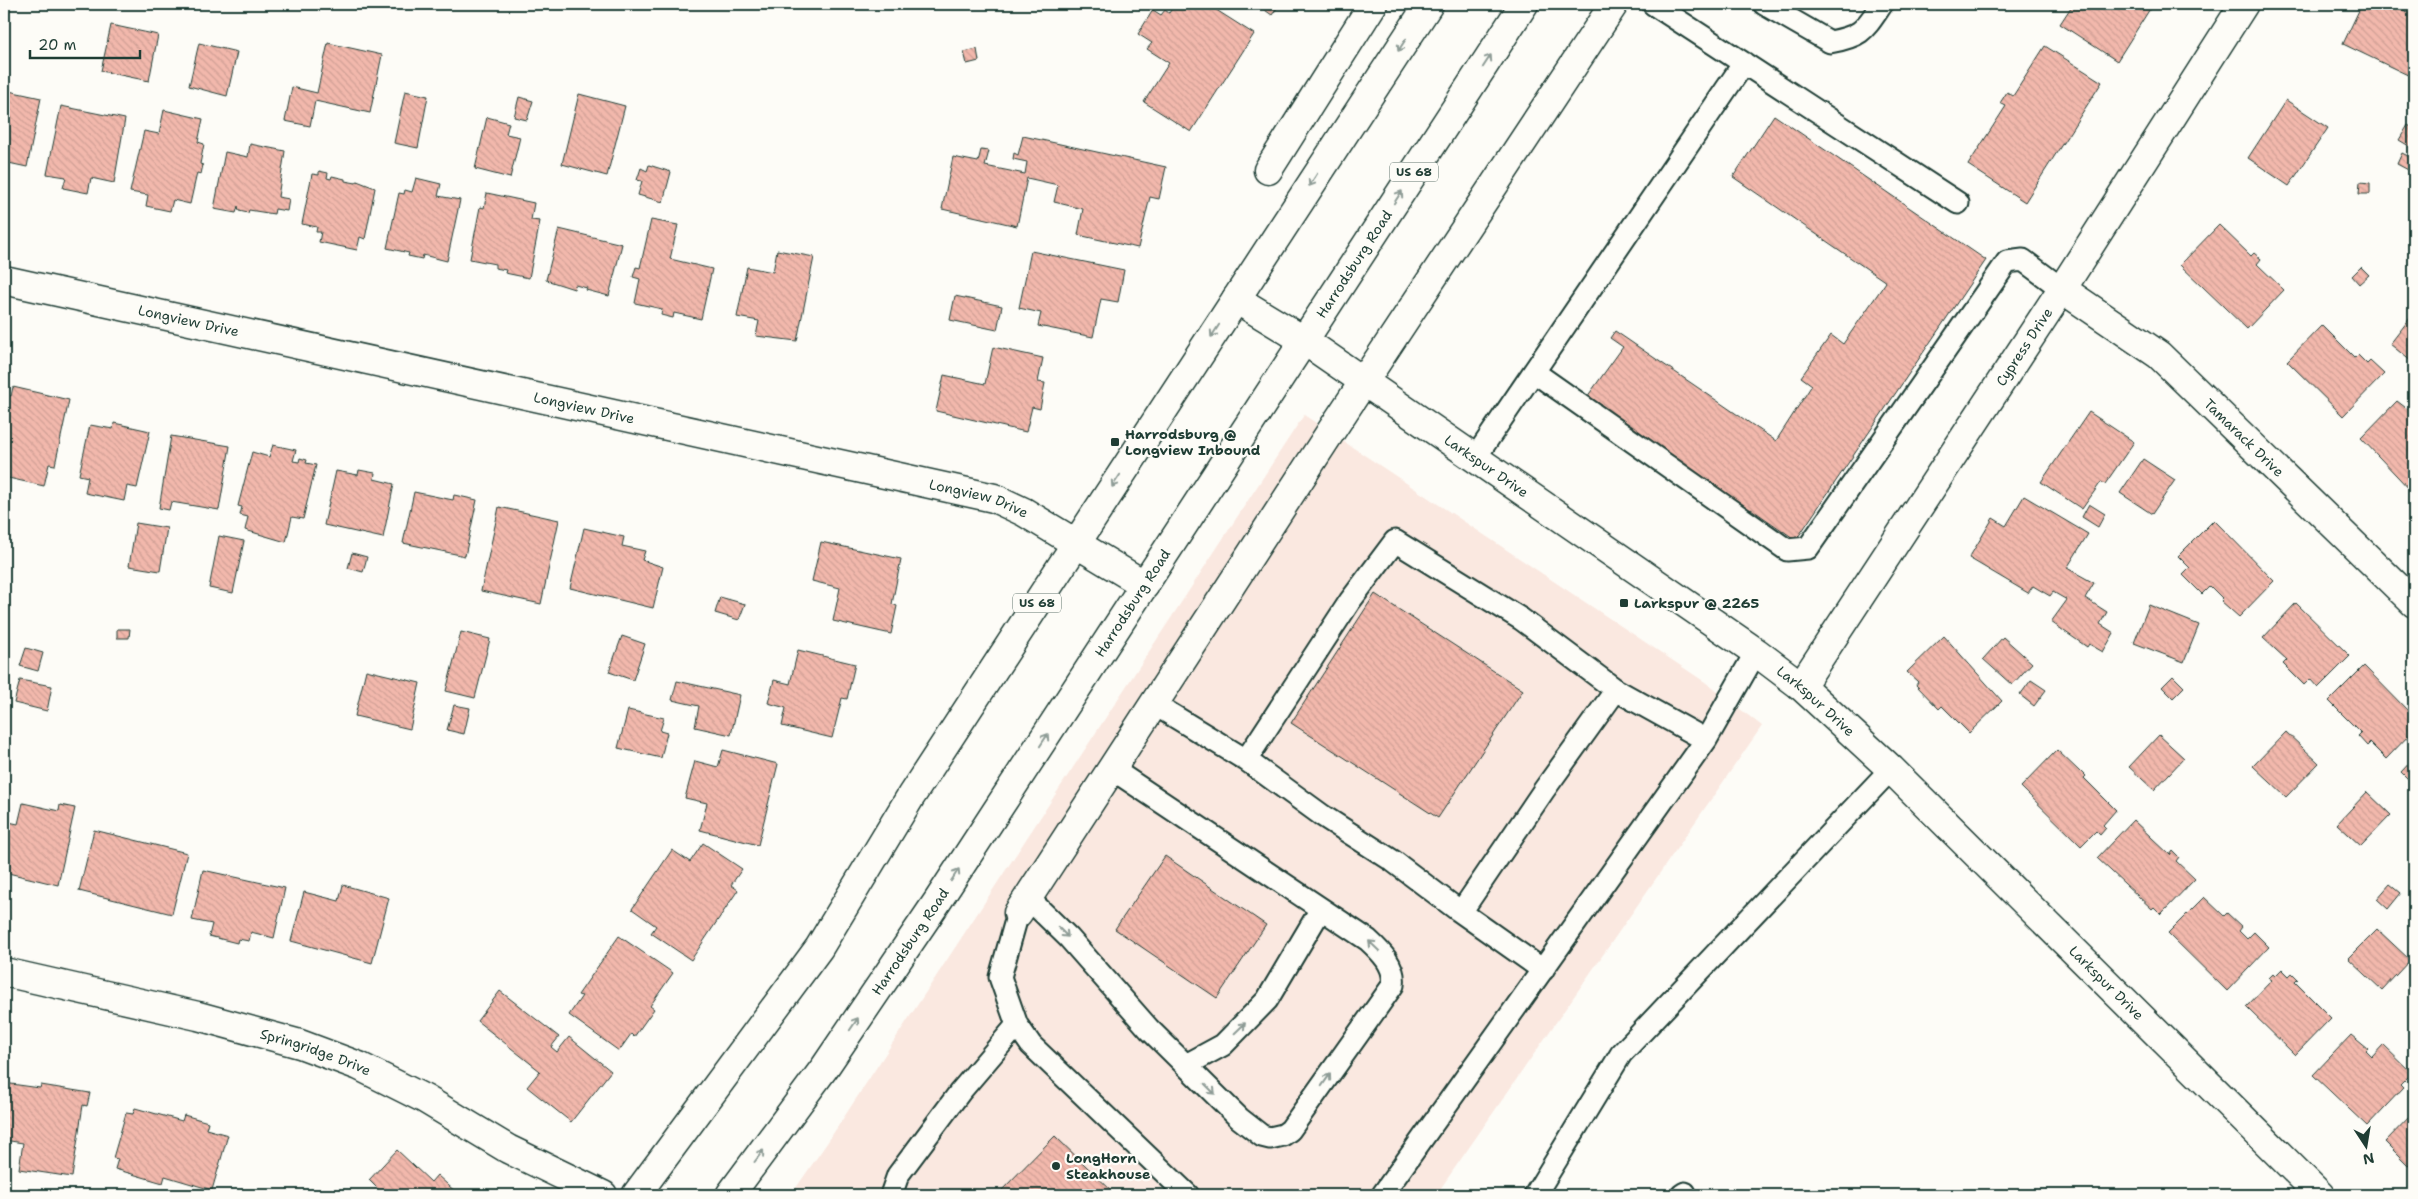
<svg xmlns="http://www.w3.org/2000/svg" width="2418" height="1199" font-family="'Shantell Sans',sans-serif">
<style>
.built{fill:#fae8e0}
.building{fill:url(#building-back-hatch);stroke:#1f3d34}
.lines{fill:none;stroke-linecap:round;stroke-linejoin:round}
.service-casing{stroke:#1f3d34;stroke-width:25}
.minor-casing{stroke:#1f3d34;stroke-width:31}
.primary-casing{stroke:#1f3d34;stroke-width:31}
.service{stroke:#fdfcf7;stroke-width:21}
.minor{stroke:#fdfcf7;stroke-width:28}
.primary{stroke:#fdfcf7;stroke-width:28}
.oneway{stroke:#8e9c96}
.poi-dot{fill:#1f3d34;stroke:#fdfcf7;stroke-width:2}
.labels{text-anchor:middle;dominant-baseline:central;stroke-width:4.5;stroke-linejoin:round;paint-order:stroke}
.shield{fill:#fdfcf7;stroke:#62766e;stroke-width:1}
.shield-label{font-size:12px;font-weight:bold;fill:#1f3d34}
.street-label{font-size:14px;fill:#1f3d34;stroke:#fdfcf7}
.poi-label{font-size:14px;font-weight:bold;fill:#1f3d34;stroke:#fdfcf7;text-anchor:start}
</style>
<defs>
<pattern id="building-back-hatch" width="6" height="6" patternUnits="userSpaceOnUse" patternTransform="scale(1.25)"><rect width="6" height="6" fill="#f2b8ac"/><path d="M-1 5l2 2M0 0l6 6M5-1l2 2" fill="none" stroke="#cf9f95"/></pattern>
</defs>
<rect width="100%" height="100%" fill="#fdfcf7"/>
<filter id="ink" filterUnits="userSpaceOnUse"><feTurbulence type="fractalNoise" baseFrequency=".02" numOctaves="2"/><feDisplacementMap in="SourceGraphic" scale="10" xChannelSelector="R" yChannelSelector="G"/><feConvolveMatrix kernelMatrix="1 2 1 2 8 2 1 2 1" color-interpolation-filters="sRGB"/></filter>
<g filter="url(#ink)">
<path class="built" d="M1304,415L1705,682L1762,726L1436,1195H791L827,1143Z"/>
<path class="building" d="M1175,4H1207L1254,34L1191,132L1144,102L1169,63L1147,49L1152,43L1138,34L1153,10L1161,15L1165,10L1169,13Z
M1256,4H1280L1272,15Z
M1780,4H1802L1795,14Z
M2073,4H2153L2117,61L2060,24Z
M2362,4H2391L2414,15V78L2343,44Z
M111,25L158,35L149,81L101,71Z
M199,43L237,52L227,96L189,86Z
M328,43L382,55L370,113L315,101L310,126L285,121L292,87L317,93Z
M2045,46L2102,82L2025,202L1968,165L2006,106L2000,103L2007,92L2013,96Z
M977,49L979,61L967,64L964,52Z
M4,90L41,98L27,167L4,162Z
M405,91L428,96L418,148L394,143Z
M579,94L625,106L607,176L562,164Z
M519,97L533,101L527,120L514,117Z
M2286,100L2328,128L2289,186L2248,158Z
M61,106L125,119L114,183L91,178L88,193L63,188L66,177L47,174Z
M164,110L203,119L198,142L204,144L200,164L203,165L201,174L197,173L190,204L173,200L170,211L146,206L148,195L130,192L144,131L159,134Z
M1774,115L1986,260L1796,540L1751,509L1747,515L1659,455L1663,449L1587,397L1623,347L1610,338L1615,331L1776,441L1812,385L1801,377L1831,335L1843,344L1886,282L1733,177Z
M487,117L509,123L506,134L520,137L510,178L475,169Z
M2408,125L2414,129V149L2399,140Z
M1023,136L1166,167L1159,199L1150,197L1138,248L1078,235L1083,209L1054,202L1058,185L1027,178L1017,226L942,209L953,157L978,162L981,150L989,151L985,166L1025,174L1027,162L1013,159L1014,153L1018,155Z
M250,144L285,151L278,197L289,199L287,211L275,209L274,214L249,210L248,213L239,211L238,206L236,213L214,209L225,152L248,157Z
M2402,153L2414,159V173L2397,164Z
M649,165L671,172L663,202L638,195L642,181L637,180L641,168L647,171Z
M319,171L328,173L327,178L331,179L332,176L345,179V181L356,183L357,181L375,188L365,239L360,237L357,250L319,242L321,232H316L317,227L302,224L312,174L319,175Z
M416,178L441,184L438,196L460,200L447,261L423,255L422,259L408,256L409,253L387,248L399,193L404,194L405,190L412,192Z
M2360,182L2370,183V194H2359Z
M487,193L534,203L531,220L540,221L529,278L505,273L506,270L495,268V264L470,259L480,207L484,208Z
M651,220L678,225L670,259L712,269L701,319L674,313L673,318L661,315L662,309L635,303L640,279L633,277L636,267L640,268Z
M2219,225L2251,256L2254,253L2261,259L2257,264L2284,290L2247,329L2180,265Z
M559,229L622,244L609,296L586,290L587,288L575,285L574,289L546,280Z
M777,250L814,257L797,341L756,336L759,321L737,317L747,267L773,272Z
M1031,251L1124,270L1118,302L1101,299L1093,337L1038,326L1041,313L1019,308Z
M2361,267L2369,275L2359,284L2352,276Z
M955,296L1002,306L997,330L950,320Z
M2414,313V360L2412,362L2390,344Z
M2322,325L2355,358L2358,355L2367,364L2370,361L2384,374L2343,416L2287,361Z
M993,347L1043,358L1038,382L1045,383L1040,409L1032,407L1026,432L936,411L944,375L985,384Z
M13,387L69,400L55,465L49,464L44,486L4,477L7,457L4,456V414L8,395L11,396Z
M2397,401L2414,414L2411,418L2414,420V494L2361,438Z
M2089,412L2134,442L2105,484L2101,482L2082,509L2041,482Z
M114,423L150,431L137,488L127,486L124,501L85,493L88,477L79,475L90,425L113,429Z
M171,436L230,446L219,510L171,502L169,510L159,508Z
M273,445L296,450L293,461L299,462L300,458L307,460L306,463L316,465L303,519L292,517L286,542L245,530L248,517L240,515L242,507L238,506L252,452L269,457Z
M2143,459L2175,480L2152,514L2120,493Z
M359,470L375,473L374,479L394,484L383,538L324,525L336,471L358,475Z
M414,492L453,500L454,495L477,500L465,556L403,543Z
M2024,496L2088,534L2067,568L2094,583L2085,598L2107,612L2100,624L2114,633L2103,652L2089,644L2087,647L2051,622L2067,600L2053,592L2050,596L2033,586L2028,593L1969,558L1993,518L2006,526Z
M2089,504L2105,514L2098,527L2082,517Z
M499,507L559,520L541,604L481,591Z
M2214,520L2274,581L2239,617L2221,601L2223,599L2210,586L2202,594L2183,575L2190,568L2178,556Z
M136,523L167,528L160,571L129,566Z
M584,528L624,537L622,546L645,551L642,560L663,567L653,608L570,588Z
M219,536L244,541L233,593L209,588Z
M821,542L901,559L892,604L897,606L891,634L833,621L840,588L812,581Z
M352,553L367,557L363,572L348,568Z
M1375,594L1523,690L1438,818L1291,723Z
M720,597L745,604L739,620L715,613Z
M2296,603L2350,656L2318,688L2310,679L2304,685L2283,664L2287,660L2263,638Z
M2149,605L2199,625L2184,662L2134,643Z
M117,629H130L129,638H117Z
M461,632L490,639L475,698L446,691Z
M622,636L645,644L633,680L609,672Z
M1944,636L2002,701L1969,733L1942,706L1939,709L1916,685L1918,682L1907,672Z
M2003,637L2032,663L2012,685L1983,659Z
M26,648L43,653L38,671L20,666Z
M798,650L855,664L847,699L842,698L832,738L782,726L786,708L768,703L774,680L790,684Z
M2364,666L2414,717V730L2386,759L2370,743L2367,746L2358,736L2361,733L2329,701Z
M366,670L420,683L410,729L355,716Z
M2173,676L2184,687L2173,698L2162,687Z
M20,680L52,686L47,711L14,703Z
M2031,680L2046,690L2034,706L2020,695Z
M677,681L740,695L731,735L695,727L699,706L672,700Z
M454,705L470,708L464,734L447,730Z
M628,710L664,718L660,731L667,733L661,758L618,748Z
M2286,732L2319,763L2286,797L2253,766Z
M2159,735L2184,758L2154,790L2129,767Z
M723,750L778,764L758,845L700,830L707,803L685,798L695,761L718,767Z
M2057,750L2080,772L2081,771L2086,776L2084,778L2116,810L2103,825L2106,828L2100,835L2096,831L2081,846L2021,787Z
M2414,758V785L2401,772Z
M2367,792L2391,815L2361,846L2337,824Z
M23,803L59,811L60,805L75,808L58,885L4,872V821L18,824Z
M2133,820L2170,855L2173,851L2179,857L2176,861L2195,879L2161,914L2154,907L2152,909L2097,858Z
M94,830L187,853L172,914L79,891Z
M703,843L742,869L731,885L738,890L691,960L651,933L656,926L632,909L672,850L690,862Z
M1165,856L1266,925L1217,998L1115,929Z
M203,870L285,888L274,938L251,932L249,941L238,939L237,943L209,936L212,924L192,920Z
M2390,884L2401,893L2388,909L2377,899Z
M343,885L389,898L372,963L291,941L304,892L339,901Z
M2204,897L2224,916L2227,913L2242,927L2239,931L2247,939L2254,932L2269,947L2227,991L2168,933Z
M2377,929L2410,960L2382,990L2348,958Z
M619,936L673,973L650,1006L654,1009L634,1037L631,1034L619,1051L569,1015L582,996L578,995Z
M2282,969L2289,976L2292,973L2298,979L2295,982L2331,1018L2295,1055L2246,1007L2272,980L2269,978L2273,974L2275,976Z
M500,991L559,1037L551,1047L557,1052L569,1037L611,1071L571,1122L527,1087L540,1071L477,1021Z
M2351,1035L2368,1049L2366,1051L2372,1057L2383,1045L2412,1073L2400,1085L2403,1088L2367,1126L2313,1075Z
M4,1083L40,1088L41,1085L90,1093L87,1106L83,1105L72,1177L19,1169L23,1143L4,1140Z
M135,1108L182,1121L184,1115L208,1122L206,1129L228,1135L212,1190L165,1176L163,1183L115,1169L118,1159L113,1158L126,1113L133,1114Z
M2414,1112V1171L2385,1142Z
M1055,1136L1116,1195H997Z
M397,1150L431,1182L437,1175L459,1195H384L369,1180Z"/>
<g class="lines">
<g class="service-casing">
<path id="service" d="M1653,4L1958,203
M1764,4L1830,42C1863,36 1864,30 1882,4
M1534,372L1787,550L1808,548L2007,262L2023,260L2062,289
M1475,458L1744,63
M1154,704L1246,760
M1028,898L1069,938L1149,1029L1239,1118L1262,1136L1270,1138L1283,1135L1290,1130L1393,985C1396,966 1381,952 1368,940L1112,769
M1461,912L1544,790L1616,690
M1018,913L1000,977L1017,1025L1031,1045L1188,1195
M1543,970L1458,910L1393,861L1323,816L1246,760L1350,601L1395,541L1521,619L1616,690L1706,740
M1186,1065L1223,1045L1267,1000L1321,909
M1383,1194L1706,740L1756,652
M891,1195L898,1175L960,1092L1017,1025
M1535,1195L1621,1054L1891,769
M1682,1195L1685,1193"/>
</g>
<g class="minor-casing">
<g id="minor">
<path d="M1268,170L1373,4"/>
<path id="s1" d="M4,280L994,498L1024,512L1145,585"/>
<path id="s2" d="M2062,289L2159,355L2414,603"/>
<path id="s3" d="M1236,299L1305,341L1756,652L1801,686L1891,769L2320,1195"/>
<path id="s4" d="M1801,686L2062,289L2244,4"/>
<path d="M1018,913L1339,419L1614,4"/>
<path id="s5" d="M4,972L198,1016L300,1044L359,1066L425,1099L508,1149L603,1195"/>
</g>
</g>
<g class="primary-casing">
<g id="primary">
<path d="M636,1195L819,948L911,796L1429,4"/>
<path id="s6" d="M730,1195L825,1067L937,902L1524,4"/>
</g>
</g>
<use href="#service" class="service"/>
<use href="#minor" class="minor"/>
<use href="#primary" class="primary"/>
</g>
<defs><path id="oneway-shaft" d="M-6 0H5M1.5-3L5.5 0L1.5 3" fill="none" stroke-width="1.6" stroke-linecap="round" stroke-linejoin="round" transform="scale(1.25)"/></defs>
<g class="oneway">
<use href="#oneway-shaft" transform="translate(1402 45) rotate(123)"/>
<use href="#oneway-shaft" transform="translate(1487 61) rotate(-57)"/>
<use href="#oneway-shaft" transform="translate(1313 180) rotate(123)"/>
<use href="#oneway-shaft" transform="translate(1398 197) rotate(-57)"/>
<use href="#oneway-shaft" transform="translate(1215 331) rotate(123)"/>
<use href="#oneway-shaft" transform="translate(1116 481) rotate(123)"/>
<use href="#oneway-shaft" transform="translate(1044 740) rotate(-57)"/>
<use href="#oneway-shaft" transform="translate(955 875) rotate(-57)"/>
<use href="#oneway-shaft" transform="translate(1063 932) rotate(45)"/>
<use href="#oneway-shaft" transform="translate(1374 946) rotate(-136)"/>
<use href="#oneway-shaft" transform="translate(854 1024) rotate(-56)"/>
<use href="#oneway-shaft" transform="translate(1240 1028) rotate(-44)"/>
<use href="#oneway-shaft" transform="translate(1326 1080) rotate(-55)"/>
<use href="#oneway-shaft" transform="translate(1210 1089) rotate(45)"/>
<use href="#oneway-shaft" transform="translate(759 1156) rotate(-53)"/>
</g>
</g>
<g class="poi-dot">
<rect x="1110" y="437" width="10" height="10" rx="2.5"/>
<rect x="1619" y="598" width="10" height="10" rx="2.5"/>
<circle cx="1056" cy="1166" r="5"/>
</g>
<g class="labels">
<g class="shield">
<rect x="1390" y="162.5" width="48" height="19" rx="4"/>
<rect x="1013" y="593.5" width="48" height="19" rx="4"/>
</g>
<g class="shield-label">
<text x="1414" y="172">US 68</text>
<text x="1037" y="603">US 68</text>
</g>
<g class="street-label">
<text stroke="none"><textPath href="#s6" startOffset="1121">Harrodsburg Road</textPath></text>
<text stroke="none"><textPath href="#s1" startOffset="189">Longview Drive</textPath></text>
<text stroke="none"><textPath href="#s4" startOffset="406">Cypress Drive</textPath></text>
<text stroke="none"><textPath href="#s1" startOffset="594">Longview Drive</textPath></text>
<text stroke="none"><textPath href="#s2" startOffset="236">Tamarack Drive</textPath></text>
<text stroke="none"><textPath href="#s3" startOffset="301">Larkspur Drive</textPath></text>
<text stroke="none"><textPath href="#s1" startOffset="999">Longview Drive</textPath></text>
<text stroke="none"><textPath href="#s6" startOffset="716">Harrodsburg Road</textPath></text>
<text stroke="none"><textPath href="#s3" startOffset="706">Larkspur Drive</textPath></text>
<text stroke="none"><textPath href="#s6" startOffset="311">Harrodsburg Road</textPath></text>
<text stroke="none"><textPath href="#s3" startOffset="1111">Larkspur Drive</textPath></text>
<text stroke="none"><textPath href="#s5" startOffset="322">Springridge Drive</textPath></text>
</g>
<g class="poi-label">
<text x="1125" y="434">Harrodsburg @<tspan x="1125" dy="16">Longview Inbound</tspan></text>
<text x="1634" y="603">Larkspur @ 2265</text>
<text x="1066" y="1158">LongHorn<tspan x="1066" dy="16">Steakhouse</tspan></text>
</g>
</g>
<rect width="2418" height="1199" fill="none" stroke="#fdfcf7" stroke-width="20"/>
<rect x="10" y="10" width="2398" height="1179" fill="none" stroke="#1f3d34" stroke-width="2" filter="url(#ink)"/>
<g transform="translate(2366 1146) rotate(168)" stroke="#fdfcf7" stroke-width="4" paint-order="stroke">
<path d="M0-4L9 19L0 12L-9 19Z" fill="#1f3d34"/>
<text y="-8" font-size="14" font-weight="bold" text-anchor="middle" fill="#1f3d34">N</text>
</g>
<path d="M30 50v8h110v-8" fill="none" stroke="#1f3d34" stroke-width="2.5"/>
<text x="38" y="50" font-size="15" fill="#1f3d34" stroke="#fdfcf7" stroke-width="4" paint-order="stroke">20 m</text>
</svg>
